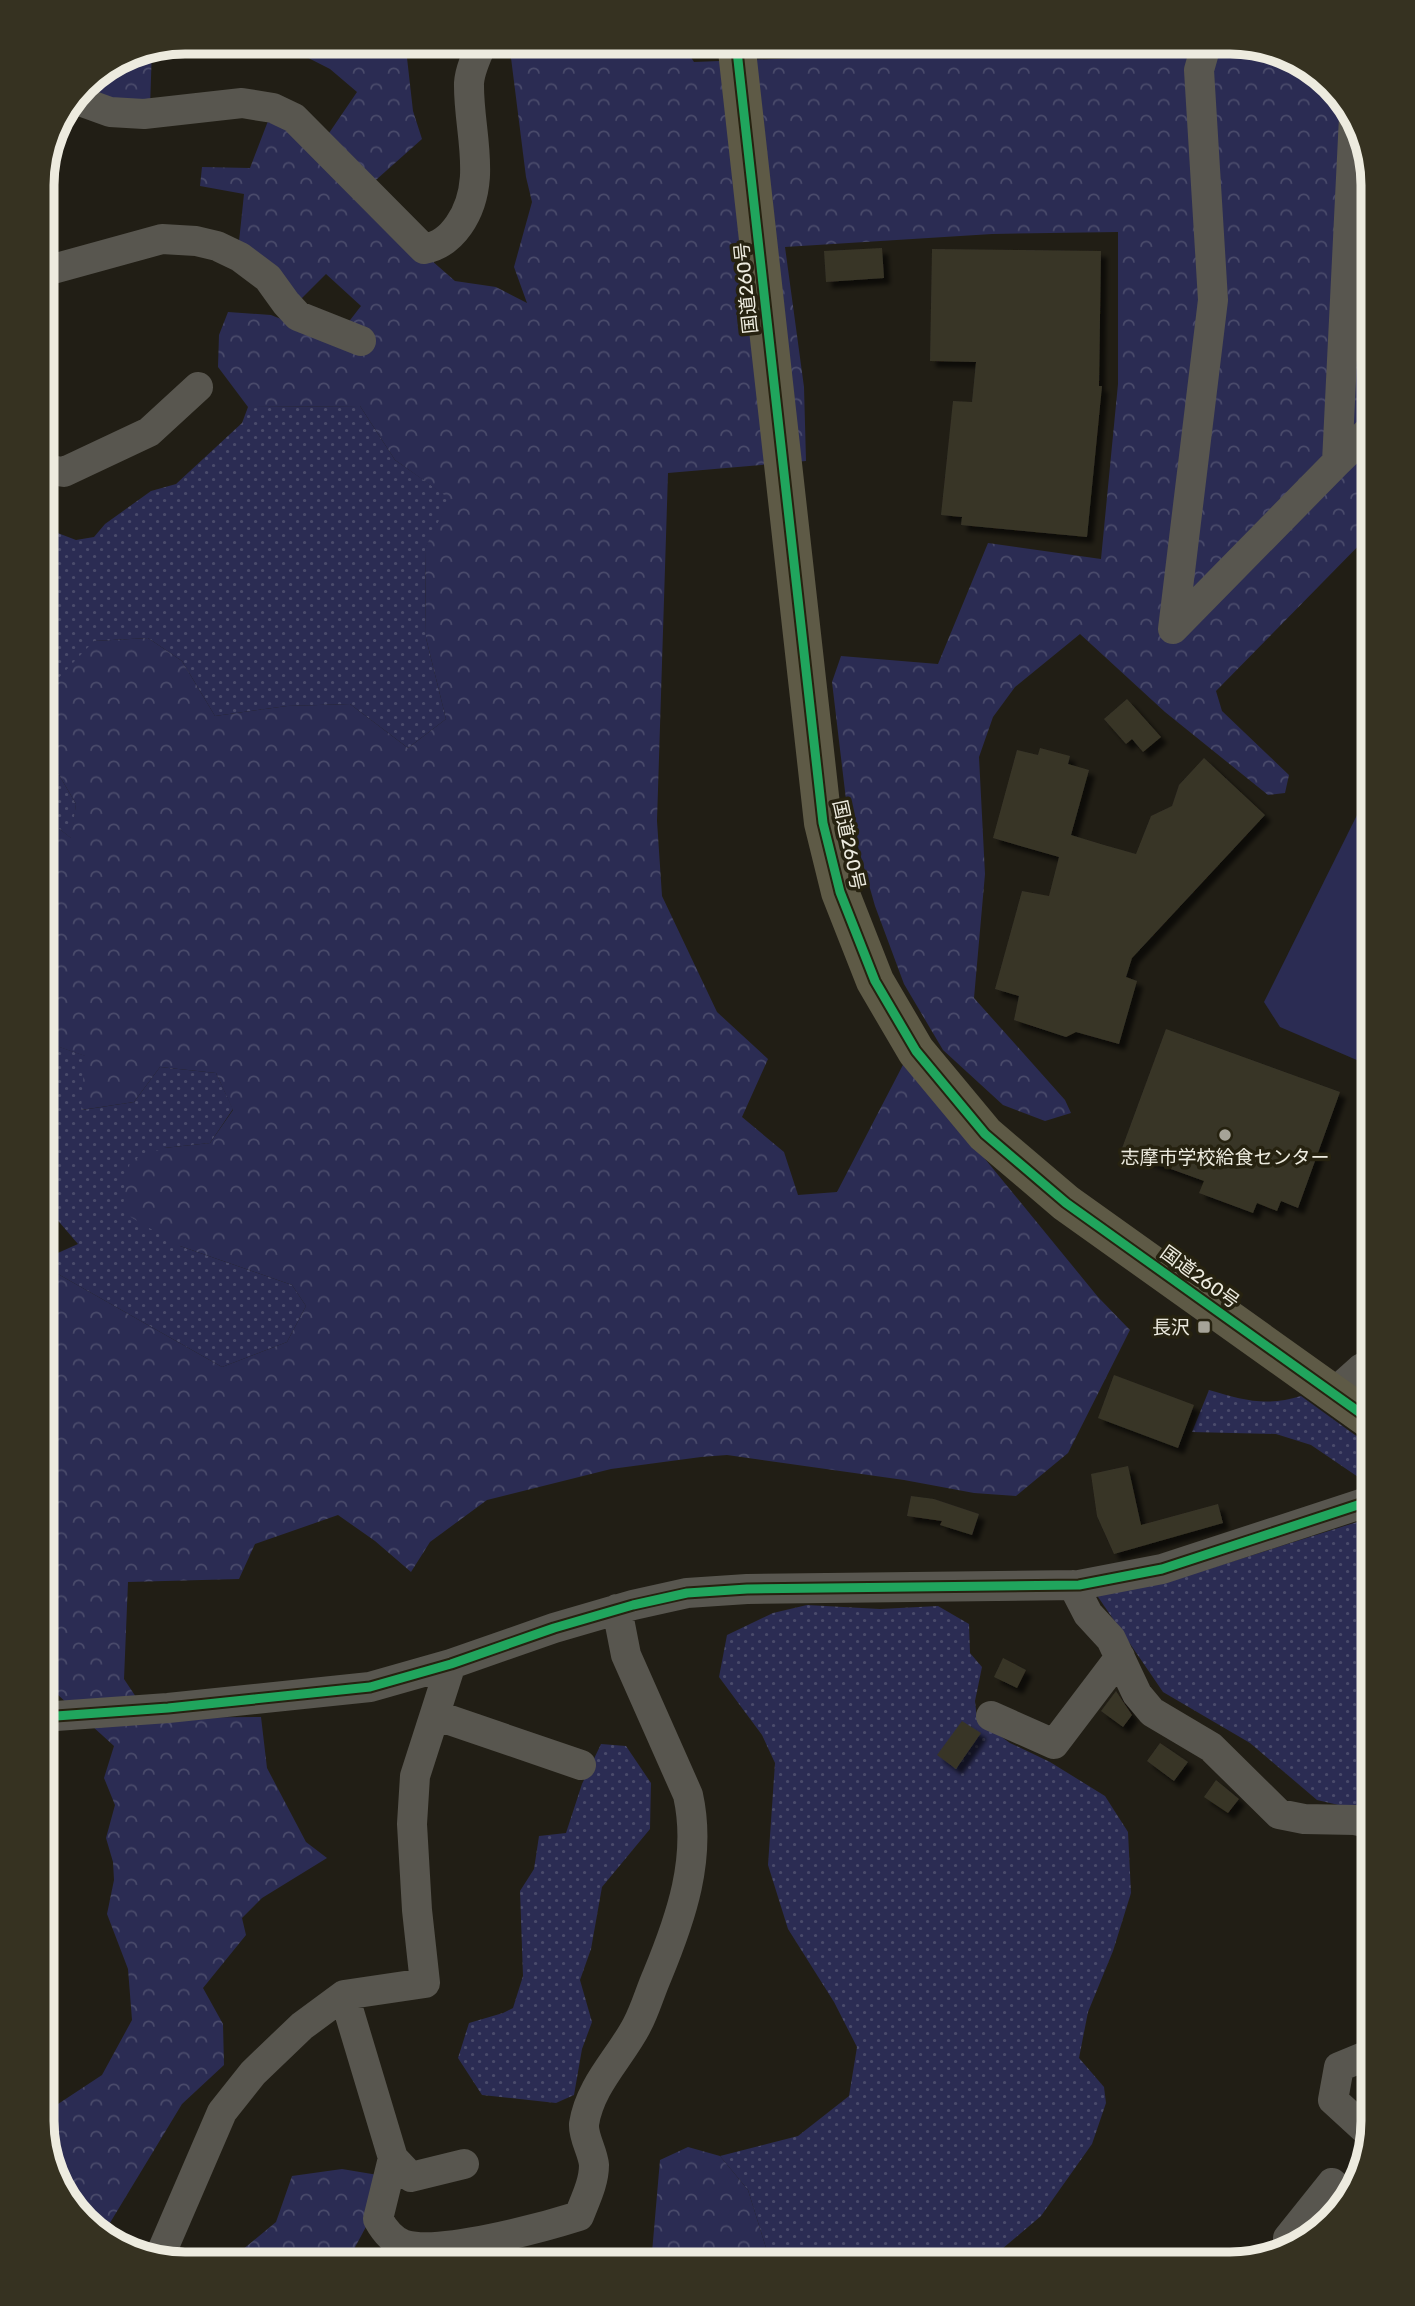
<svg xmlns="http://www.w3.org/2000/svg" width="1415" height="2306" font-family="Rubik,'Noto Sans JP',sans-serif">
<style>
.grass{fill:url(#grass-dots)}
.forest{fill:url(#forest-crowns)}
.green{fill:#2b2c53}
.building{fill:#383528;filter:url(#shadow)}
.lines{fill:none;stroke-linecap:round;stroke-linejoin:round}
.minor{stroke:#58564f;stroke-width:30}
.highway{stroke:#5e5a46;stroke-width:38}
.cycleway-casing{stroke:#262210;stroke-width:13}
.cycleway{stroke:#20a55d;stroke-width:9}
.poi-dot{fill:#a6a398;stroke:#262210;stroke-width:2.5}
.labels{text-anchor:middle;dominant-baseline:central;stroke-width:7;stroke-linejoin:round;paint-order:stroke}
.street-label{font-size:19px;fill:#edebdf;stroke:#262210}
.poi-label{font-size:19px;fill:#edebdf;stroke:#262210}
.rim{fill:none;stroke:#edebdf;stroke-width:9}
</style>
<defs>
<pattern id="grass-dots" width="8" height="8" patternUnits="userSpaceOnUse" patternTransform="scale(1.75)"><rect width="8" height="8" fill="#2b2c53"/><path d="M2 2h.1M6 6h.1" fill="none" stroke="#4a4b6b" stroke-width="1.8" stroke-linecap="round"/></pattern>
<pattern id="forest-crowns" width="20" height="18" patternUnits="userSpaceOnUse" patternTransform="scale(1.75)"><rect width="20" height="18" fill="#2b2c53"/><path d="M2 6a3 3 0 1 1 6 0M12 15a3 3 0 1 1 6 0" fill="none" stroke="#4a4b6b"/></pattern>
<filter id="shadow"><feDropShadow dx="6" dy="6" stdDeviation="2" flood-color="#0009"/></filter>
</defs>
<rect width="100%" height="100%" fill="#211e15"/>
<path class="grass" d="M360,406L395,460L451,499L425,549L426,638L446,719L408,748L350,704L287,706L215,716L182,661L148,638L94,641L55,768L76,804L72,839L42,815V527L76,540L94,537L105,524L151,491L176,484L242,423L248,407Z
M42,1041L86,1056L82,1110L134,1102L160,1067L216,1073L233,1109L210,1143L164,1148L180,1246L292,1285L306,1306L287,1342L222,1367L42,1265V1260L78,1244L42,1202V1180L57,1133L42,1129Z
M1209,1390C1243,1400 1266,1407 1301,1396L1373,1448V1479L1364,1481L1311,1445L1276,1434L1192,1432Z
M1373,1517V1813L1317,1800L1250,1743L1163,1692L1096,1594L1164,1583Z
M807,1605L880,1609L938,1606L969,1624L970,1653L982,1667L975,1701L977,1719L1010,1743L1050,1762L1105,1796L1128,1832L1131,1893L1113,1951L1088,2012L1079,2058L1104,2087L1106,2103L1092,2144L1041,2216L1002,2249L963,2255L947,2264H771L748,2190L720,2156L798,2136L849,2096L857,2047L834,2002L788,1929L768,1865L775,1763L762,1735L719,1677L727,1635L773,1613Z
M601,1744L626,1746L651,1783L650,1829L602,1887L591,1949L580,1980L592,2022L582,2049L574,2095L556,2103L482,2095L458,2058L469,2023L503,2013L513,2008L523,1976L520,1891L534,1869L539,1836L566,1833L582,1784Z"/>
<path class="forest" d="M277,42H441L406,49L413,111L422,139L368,187L325,139L357,92L330,69Z
M509,42H681L694,62L853,56L873,42H1240L1309,66L1358,121L1373,185V531L1216,691L1222,711L1289,775L1285,793L1268,795L1165,712L1080,634L1015,687L993,717L979,757L985,874L974,998L1065,1100L1071,1113L1045,1121L1003,1105L943,1050L904,984L875,906L847,808L832,682L841,656L938,664L988,543L1101,559L1118,384V232L992,234L785,247L804,387L806,461L668,473L657,821L662,896L717,1012L768,1059L742,1117L784,1152L798,1195L837,1192L905,1061L1098,1297L1130,1330L1068,1453L1016,1496L974,1493L904,1480L727,1455L701,1457L611,1469L487,1500L430,1542L411,1572L375,1541L338,1515L255,1544L239,1579L128,1582L124,1679L150,1718L261,1717L267,1768L306,1842L327,1858L262,1898L242,1918L246,1935L203,1988L223,2024L224,2065L182,2104L102,2236L57,2185L42,2121V2108L55,2106L102,2075L132,2020L128,1969L107,1914L114,1880L113,1862L106,1838L115,1805L104,1778L114,1746L57,1694L42,1696V1265L222,1367L287,1342L306,1306L292,1285L180,1246L122,1212L130,1161L164,1148L210,1143L233,1110L216,1073L160,1067L134,1102L81,1110L85,1056L42,1041V815L71,838L76,804L55,768L49,688L94,641L148,638L182,661L215,716L287,706L350,704L408,748L446,719L426,638L425,548L450,499L395,460L360,406L248,407L218,367L219,335L228,312L271,315L316,333L337,337L361,306L326,274L297,303L238,251L244,194L200,186L202,167L250,168L268,121L292,133L343,183L455,281L496,287L527,303L514,267L532,202L526,177Z
M152,48L150,108L75,97C92,72 124,54 152,48Z
M688,2147L720,2156L748,2190L771,2264H651L660,2160Z
M342,2169L378,2175L375,2210L346,2264H237L236,2255L276,2222L292,2176Z"/>
<path class="green" d="M1373,797V1067L1280,1027L1264,1002L1365,799Z"/>
<path class="building" d="M882,248L884,278L826,282L824,251Z
M932,249L1101,251L1099,386H1102L1087,537L961,525L962,517L941,515L953,401L972,402L976,362L930,361Z
M1127,699L1161,737L1143,752L1132,739L1126,744L1104,719Z
M1040,748L1070,756L1068,764L1089,770L1071,835L1104,845L1136,854L1151,816L1172,806L1179,785L1204,758L1265,815L1132,958L1126,977L1137,981L1119,1044L1076,1032L1066,1037L1014,1020L1019,996L995,989L1022,891L1049,896L1059,857L993,838L1017,750L1038,755Z
M1166,1029L1340,1092L1298,1208L1281,1201L1277,1211L1257,1203L1253,1213L1199,1193L1204,1181L1121,1151Z
M1114,1375L1194,1405L1178,1448L1098,1418Z
M1128,1466L1141,1525L1218,1504L1223,1523L1114,1554L1097,1516L1091,1474Z
M911,1496L934,1499L979,1514L972,1535L940,1525L942,1521L907,1516Z
M1003,1658L1026,1670L1017,1688L994,1677Z
M1116,1691L1132,1715L1123,1727L1101,1711Z
M962,1721L981,1733L956,1769L937,1755Z
M1160,1743L1188,1762L1174,1781L1147,1761Z
M1216,1780L1239,1799L1228,1813L1204,1797Z"/>
<g class="lines">
<path class="minor" d="M74,99L110,112L144,114L242,103L273,108L294,118L424,249C440,246 450,238 459,225C489,182 468,131 469,83C470,69 477,55 483,42
M42,272L162,239L196,241L217,246L240,257L268,278L286,303L298,316L361,341
M1337,462L1373,427
M42,469L64,472L149,432L198,387
M1173,629L1213,300L1199,70L1207,42
M1173,629L1337,462L1354,117
M1333,1394L1362,1368L1373,1364
M1073,1585L1088,1614L1111,1639L1137,1694L1152,1712L1211,1747L1279,1814L1304,1819L1355,1820L1373,1824
M435,1715L581,1765
M991,1716L1054,1744L1120,1657
M42,1717L168,1708L370,1687L451,1664L554,1628L633,1605L687,1593L747,1589L1079,1585L1162,1569L1373,1500
M344,1995L393,2158L411,2177L464,2164
M1369,2133L1333,2100L1339,2067L1373,2053
M393,2158L378,2219C384,2230 392,2241 405,2245C441,2255 541,2228 579,2216C585,2200 594,2183 594,2165C593,2152 583,2137 584,2124C590,2085 620,2058 637,2025C645,2010 650,1992 657,1976C681,1918 702,1858 688,1795L626,1655L617,1609
M1288,2238L1332,2183L1350,2198
M159,2258L222,2112L253,2073L302,2026L344,1995L425,1983L417,1910L412,1824L415,1776L451,1664"/>
<path class="highway" d="M736,42L823,823L840,892L875,981L916,1051L985,1134L1066,1203L1373,1422"/>
<g class="cycleway-casing">
<path id="cycleway" d="M736,42L823,823L840,892L875,981L916,1051L985,1134L1066,1203L1373,1422
M42,1717L168,1708L370,1687L451,1664L554,1628L633,1605L687,1593L747,1589L1079,1585L1162,1569L1373,1500"/>
</g>
<use href="#cycleway" class="cycleway"/>
</g>
<g class="poi-dot">
<circle cx="1225" cy="1135" r="7"/>
<rect x="1197" y="1320" width="14" height="14" rx="3.5"/>
</g>
<g class="labels">
<g class="street-label">
<text transform="translate(746 288) rotate(-96)">国道260号</text>
<text transform="translate(849 845) rotate(78)">国道260号</text>
<text transform="translate(1200 1277) rotate(36)">国道260号</text>
</g>
<g class="poi-label">
<text x="1225" y="1157">志摩市学校給食センター</text>
<text x="1190" y="1327" text-anchor="end">長沢</text>
</g>
</g>
<path d="M0 0H1415V2306H0ZM185 54H1230A131 131 0 0 1 1361 185V2121A131 131 0 0 1 1230 2252H185A131 131 0 0 1 54 2121V185A131 131 0 0 1 185 54Z" fill="#363221" fill-rule="evenodd"/>
<path class="rim" d="M185 54H1230A131 131 0 0 1 1361 185V2121A131 131 0 0 1 1230 2252H185A131 131 0 0 1 54 2121V185A131 131 0 0 1 185 54Z"/>
</svg>
